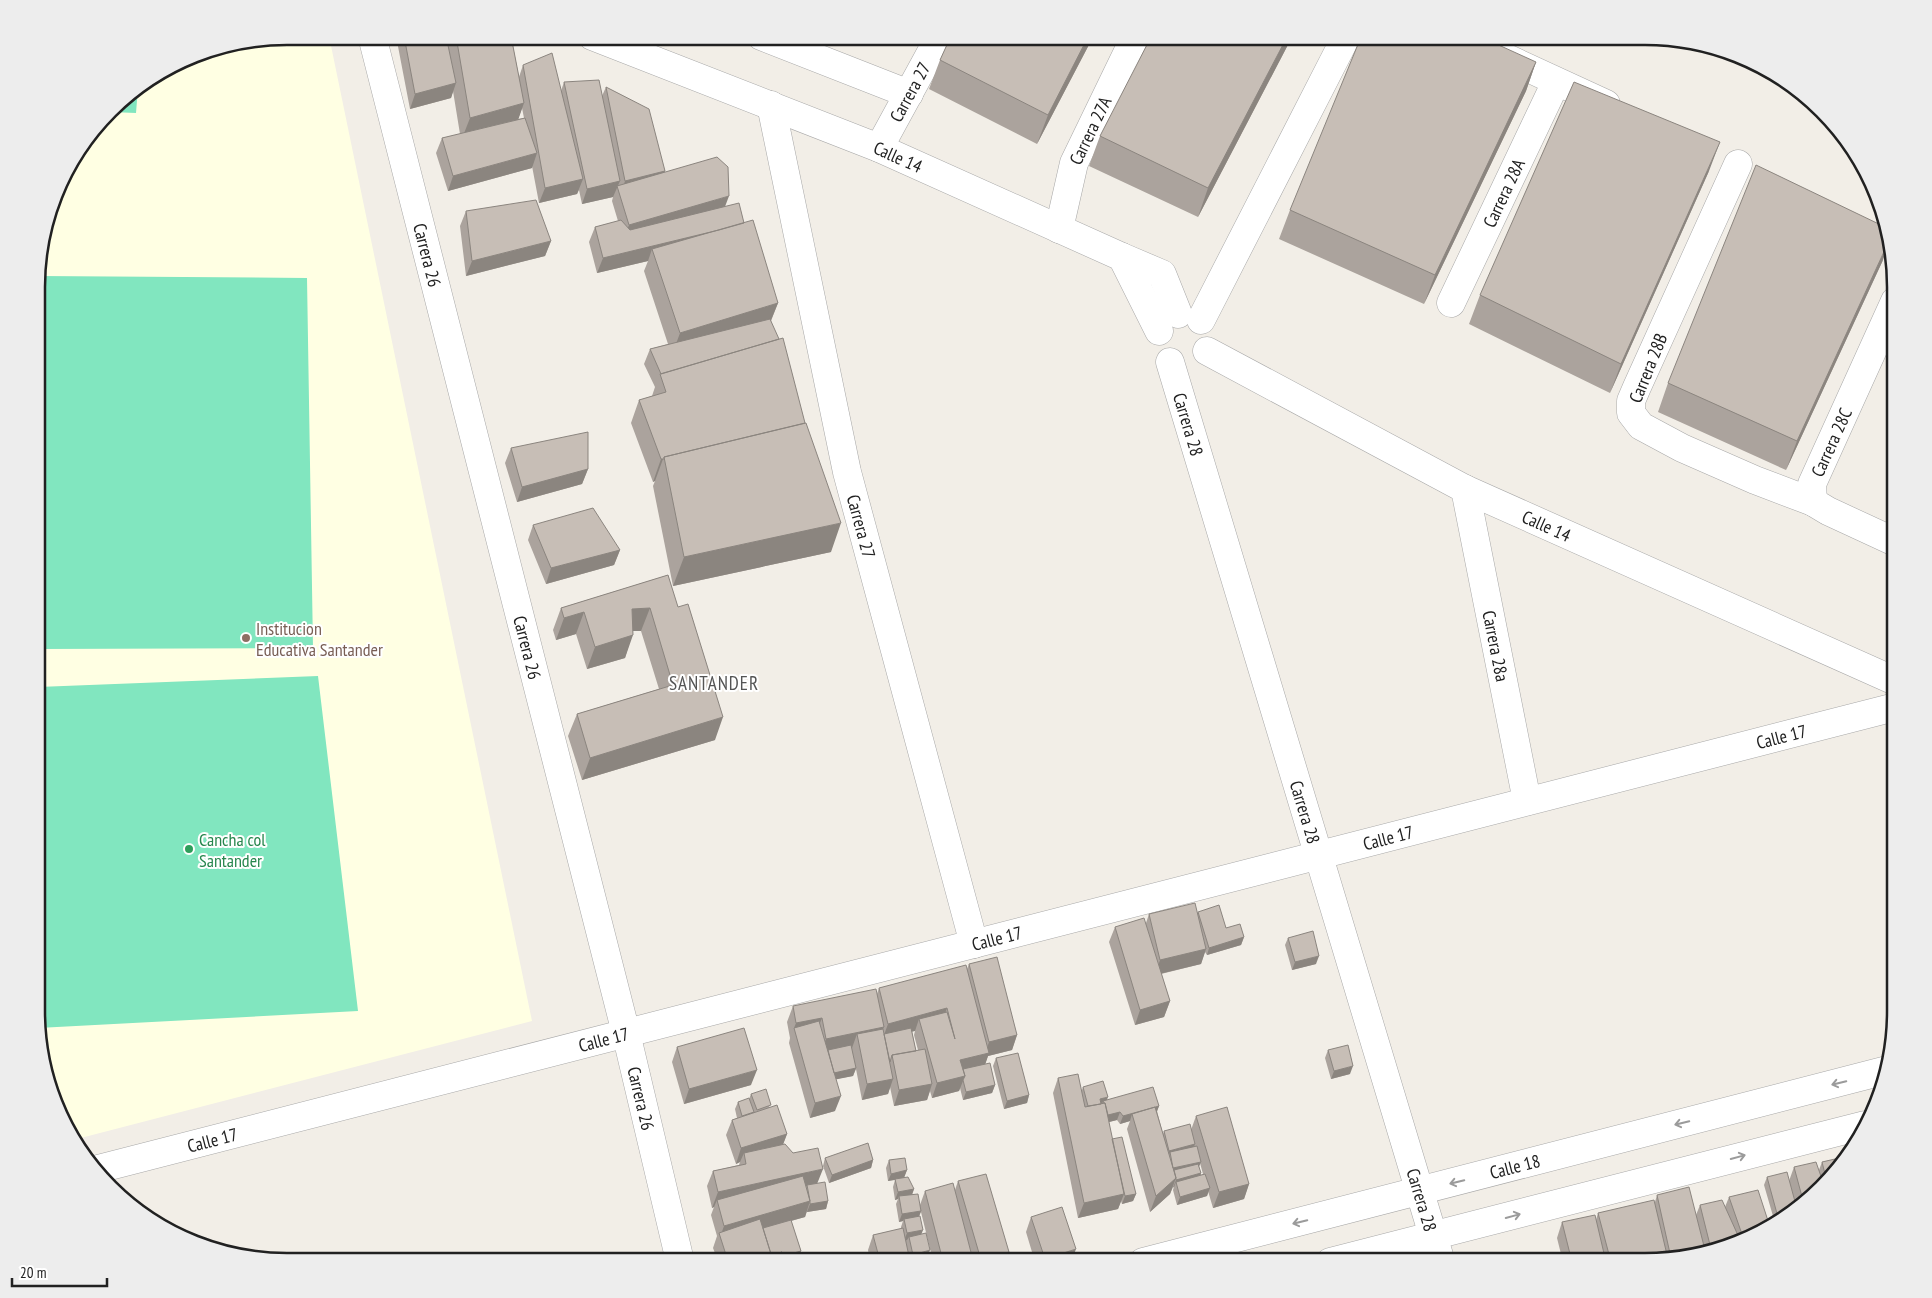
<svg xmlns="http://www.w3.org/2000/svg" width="1932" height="1298" font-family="'PT Sans Narrow',sans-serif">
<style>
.education{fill:#ffffe3}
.pitch{fill:#81e6bf}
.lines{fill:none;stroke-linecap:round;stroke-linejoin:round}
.street-casing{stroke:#a8a8a8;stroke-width:29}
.street{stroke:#fff;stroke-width:28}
.wall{fill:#aba39d;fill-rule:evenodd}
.shaded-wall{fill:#8b857f}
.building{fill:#c7beb6;stroke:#8b857f}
.oneway{stroke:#9b9b9b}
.education-dot{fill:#8d6e63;stroke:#fff;stroke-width:2}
.leisure-dot{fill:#2e9e5b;stroke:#fff;stroke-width:2}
.labels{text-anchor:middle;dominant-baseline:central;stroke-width:4;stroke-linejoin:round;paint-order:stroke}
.street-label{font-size:18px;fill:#212121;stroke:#fff}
.education-label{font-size:18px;fill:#785e54;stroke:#fff;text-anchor:start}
.leisure-label{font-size:18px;fill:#27864d;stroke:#fff;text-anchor:start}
.neighbourhood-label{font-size:19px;letter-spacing:1px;fill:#545454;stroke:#fff}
.rim{fill:none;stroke:#212121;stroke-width:2.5}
</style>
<rect width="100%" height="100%" fill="#f2eee7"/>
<path class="education" d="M287,36H329L532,1021L73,1140L70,1137L38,1044V254L62,176L121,99L191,55Z"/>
<path class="pitch" d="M138,88L136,113L111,112L121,99Z
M38,276L307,278L313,648L38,649Z
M318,676L358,1011L38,1028V687Z"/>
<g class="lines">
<g class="street-casing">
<g id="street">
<path id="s1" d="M372,36L626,1033L680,1261"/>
<path id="s2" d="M592,36L879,148L1122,257L1159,331"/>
<path d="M761,36L909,94"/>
<path d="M1461,37L1606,104"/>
<path id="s3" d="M771,105L847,472L974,944"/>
<path id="s4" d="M879,148L940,36"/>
<path d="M1738,164L1637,387L1631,401V413L1641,426L1682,448L1755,480L1813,502L1828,511L1895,542"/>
<path id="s5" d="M1059,229L1074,163L1135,37"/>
<path d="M1122,257L1162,274L1178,314"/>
<path id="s6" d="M1451,303L1556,82"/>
<path d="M1201,320L1346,37"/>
<path id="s7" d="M1207,351L1465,489L1895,681"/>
<path id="s8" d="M1170,362L1441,1262"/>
<path id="s9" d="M1465,489L1527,801"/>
<path id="s10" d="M1813,502L1812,484L1895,301"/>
<path id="s11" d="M98,1169L1895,707"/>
<path id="s12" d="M1143,1262L1887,1070"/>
<path d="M1330,1262L1865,1125"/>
</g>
</g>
<use href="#street" class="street"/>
</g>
<path class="wall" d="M396,36H446L447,41L448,36H511L519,77L523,65L561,91L564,82L602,96L606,87L665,171L664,172L725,207L744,223L778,303L771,321L831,552L673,586L653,486L655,481L653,482L631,423L639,400L652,396L655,387L644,364L650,349L668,344L644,271L648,261L597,273L589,242L595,227L618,221L612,201L613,197L582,204L579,190L577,194L539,203L532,166V168L448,191L436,153L442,138L460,134L453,91L451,98L410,109ZM522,108L524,118L518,119Z
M852,36H879L875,46Z
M951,36L1093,37L1037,144L929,89L940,60Z
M1292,37L1198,217L1089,166L1100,136Z
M1536,62L1526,91L1424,304L1279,239L1290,210Z
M1709,171L1610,393L1469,324L1480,295Z
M466,211L551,241L545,256L466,276L460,226Z
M1883,260L1786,470L1658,412L1668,383Z
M511,448L588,469L582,484L517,502L505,463Z
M533,525L620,550L614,565L546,584L528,540Z
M668,575L715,740L582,780L568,736L577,714L659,689L641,631H633L625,658L587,669L576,634L556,640L553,630L561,608Z
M1198,912L1226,928L1244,937L1241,945L1207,955L1205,952L1201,964L1161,974L1170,1001L1164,1017L1135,1025L1109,942L1115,927L1146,923L1149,914H1197Z
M1288,938L1316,964L1292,970L1285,945Z
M969,964L1017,1035L1012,1050L988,1056L985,1064L995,1085L992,1093L963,1100L960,1088L959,1091L932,1098L930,1091L927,1100L894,1106L890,1087L888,1094L862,1100L856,1069L853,1076L836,1079L835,1111L810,1118L789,1043L790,1038L787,1022L793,1006L877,994L879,988L967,969ZM912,1031H915L914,1035L918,1050L916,1051Z
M677,1047L751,1085L684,1104L672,1062Z
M1328,1050L1350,1074L1331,1079L1325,1058Z
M996,1058L1029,1095L1027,1103L1004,1109L993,1066Z
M1058,1078L1082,1090L1083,1087L1107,1100L1159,1106L1157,1111L1163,1134L1164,1131L1191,1130L1196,1116L1249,1184L1244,1199L1213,1208L1208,1191L1207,1196L1177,1205L1173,1190L1174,1187H1173L1170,1194L1150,1212L1127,1129L1130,1121L1120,1124L1117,1120L1109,1122L1112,1139L1136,1194L1133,1201L1122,1204L1121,1201L1118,1209L1078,1218L1053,1093ZM1200,1163L1203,1174L1201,1175L1199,1166Z
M751,1094L770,1107L787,1134L783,1144L817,1183L828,1201L826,1209L807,1212V1211L805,1217L791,1221L801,1251L798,1258L789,1261H718L713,1248L717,1236L711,1215L714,1207L712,1208L707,1186L713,1171L739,1165L740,1162L736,1164L726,1135L732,1120L737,1118L735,1109L738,1102L749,1099Z
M1858,1137L1844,1164L1810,1200L1775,1223L1764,1185L1767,1177L1789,1181L1794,1167L1819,1170L1822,1162L1845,1157L1844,1154L1850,1139Z
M825,1158L873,1160L871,1168L829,1183L823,1166Z
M889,1160L907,1170L904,1177L914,1189L912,1195L920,1205L925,1191L955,1190L958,1181L1005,1262L933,1261L921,1212L919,1216L921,1234L927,1258L915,1261H870L868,1250L873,1235L901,1229V1227L903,1221L899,1222L896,1204L898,1199L895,1200L893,1187L895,1180L888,1181L886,1168Z
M1657,1195L1696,1215L1700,1205L1725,1207L1729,1197L1756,1236L1710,1253L1646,1262H1563L1557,1238L1562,1222L1596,1220L1598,1213L1655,1202Z
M1031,1217L1071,1262H1035L1026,1232Z"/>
<path class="shaded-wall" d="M1088,37H1093L1037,144L1048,115Z
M1287,37H1292L1198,217L1208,188Z
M1536,62L1526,91L1424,304L1435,275Z
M456,83L451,98L410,109L415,94Z
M524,103L516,126L461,141L470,118Z
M1720,142L1709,171L1610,393L1621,364Z
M537,153L532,168L448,191L453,176Z
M665,171L659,186L620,196L625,181Z
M583,179L577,194L539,203L545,188Z
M620,181L613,197L582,204L587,189Z
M729,196L723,212L623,240L629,225Z
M744,224L652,249L648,261L597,273L603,258Z
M551,241L545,256L466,276L472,261Z
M1888,243V245L1883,260L1786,470L1797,441Z
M778,303L769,325L672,355L680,333Z
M661,459H663L655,481L653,482Z
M588,469L582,484L517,502L522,487Z
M841,523L831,552L673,586L684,557Z
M620,550L614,565L546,584L551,568Z
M650,608L641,631H624L632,609Z
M584,612L576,634L556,640L564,618Z
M633,635L625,658L587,669L595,647Z
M723,717L715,740L582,780L590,758Z
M1244,937L1241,945L1207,955L1209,948Z
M1206,949L1201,964L1155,975L1160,960Z
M1319,956L1316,964L1292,970L1295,962Z
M1170,1001L1164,1017L1135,1025L1140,1010Z
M947,1008L942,1023L919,1019L915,1031L885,1039L884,1035L888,1024Z
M822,1018L816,1033L794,1028L796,1023Z
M884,1027L878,1042L857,1034L852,1048L820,1054L826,1039Z
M1017,1035L1012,1050L988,1056L984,1068L961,1070L960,1060L985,1054L989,1042Z
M1353,1066L1350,1074L1331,1079L1334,1071Z
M856,1068L853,1076L828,1081L831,1073Z
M757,1070L751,1085L684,1104L689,1089Z
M965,1076L959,1091L932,1098L937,1083Z
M893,1079L888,1094L862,1100L867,1084Z
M932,1084L927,1100L894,1106L899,1090Z
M995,1085L992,1093L963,1100L966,1092Z
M1029,1095L1027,1103L1004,1109L1007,1101Z
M841,1096L835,1111L810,1118L815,1103Z
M1108,1097L1105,1105L1103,1101L1102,1106L1100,1099Z
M1159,1106L1156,1114H1132L1130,1121L1120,1124L1123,1116Z
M1120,1112L1117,1120L1105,1123L1107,1115Z
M787,1134L781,1150L744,1153L740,1162L736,1164L741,1148Z
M1195,1144L1192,1152H1170L1168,1158H1166L1169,1151Z
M873,1160L871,1168L829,1183L832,1175Z
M1201,1162L1198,1169L1174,1175L1173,1168Z
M823,1169L817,1184L807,1185V1186L719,1206L717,1200L714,1207L712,1208L718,1192Z
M907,1170L904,1178L888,1181L891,1174Z
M1201,1173L1199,1180L1176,1182L1174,1187L1173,1188L1176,1180Z
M1176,1178L1170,1194L1150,1212L1156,1196Z
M1249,1184L1244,1199L1213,1208L1219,1192Z
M1210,1188L1207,1196L1177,1205L1180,1197Z
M914,1189L911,1197L899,1196L898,1199L895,1200L898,1192Z
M1124,1194L1118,1209L1078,1218L1084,1203Z
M1136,1194L1133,1201L1122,1204L1125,1196Z
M810,1201L805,1217L721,1240L720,1237L724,1226Z
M828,1201L826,1209L807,1212L810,1204Z
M921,1211L918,1219H904L903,1221L899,1222L902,1214Z
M923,1230L920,1238L909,1237L907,1240L904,1241L907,1233Z
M1076,1249L1071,1262H1044L1045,1259Z
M930,1250L927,1258L914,1261H910L913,1255Z
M801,1251L798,1258L789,1261H771L772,1260Z
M1009,1252L1005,1262H980L981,1260Z"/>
<path class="building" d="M404,36H446L456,83L415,94Z
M456,36H511L524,103L470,118Z
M951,36L1088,37L1048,115L940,60Z
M1151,37H1287L1208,188L1100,136Z
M1361,37H1481L1536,62L1435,275L1290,210Z
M552,53L583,179L545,188L523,65Z
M599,80L620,181L587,189L564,82Z
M1574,82L1720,142L1621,364L1480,295Z
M606,87L649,109L665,171L625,181Z
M525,118L537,153L453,176L442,138Z
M717,157L728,167L729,196L629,225L617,186Z
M1756,165L1883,226L1888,243L1797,441L1668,383Z
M536,200L551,241L472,261L466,211Z
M739,203L744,223L719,230L603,258L595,227L621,220L630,230Z
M753,220L778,303L680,333L652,249Z
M770,319L779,339L661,374L650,349Z
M783,338L805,423L664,457V459H661L639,400L666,392L660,374Z
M806,423L841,523L684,557L664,457Z
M588,432V469L522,487L511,448Z
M593,508L620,550L551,568L533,525Z
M668,575L678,607L688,604L723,717L590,758L577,714L673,685L650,608L632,609L633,635L595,647L584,612L564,618L561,608Z
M1195,903L1206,949L1160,960L1149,914Z
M1219,905L1226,928L1240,924L1244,937L1209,948L1198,912Z
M1144,918L1170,1001L1140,1010L1115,927Z
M1313,931L1319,956L1295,962L1288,938Z
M997,957L1017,1035L989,1042L969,964Z
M966,965L989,1053L960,1060L965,1076L937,1083L919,1019L947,1012L955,1039L947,1008L888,1024L879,988Z
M876,989L884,1027L826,1039L822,1018L796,1023L793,1006Z
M819,1021L841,1096L815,1103L794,1028Z
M744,1028L757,1070L689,1089L677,1047Z
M911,1028L916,1051L892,1055L890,1062L884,1034Z
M883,1029L893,1079L867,1084L857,1034Z
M851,1045L856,1068L834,1073L828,1050Z
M1348,1045L1353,1066L1334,1071L1328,1050Z
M925,1049L932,1084L899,1090L892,1055Z
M1018,1053L1029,1095L1007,1101L996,1058Z
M990,1063L995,1085L966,1092L963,1080L965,1076L963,1069Z
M1078,1074L1085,1107L1105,1103L1124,1194L1084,1203L1058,1078Z
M1103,1081L1108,1097L1100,1099L1101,1104L1088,1106L1083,1087Z
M1153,1087L1159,1106L1123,1116L1120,1112L1108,1115L1105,1103H1104L1103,1101Z
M766,1089L771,1105L757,1110L751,1094Z
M749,1098L754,1112L742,1116L738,1102Z
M777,1105L787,1134L741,1148L732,1120Z
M1155,1107L1176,1178L1156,1196L1132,1114Z
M1227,1107L1249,1184L1219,1192L1196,1116Z
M1190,1124L1195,1144L1169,1151L1164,1131Z
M1122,1137L1136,1194L1125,1196L1112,1139Z
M1858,1137L1852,1148L1850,1139Z
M868,1143L873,1160L832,1175L825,1158Z
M785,1144L793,1153L818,1148L823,1169L718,1192L713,1171L746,1164L744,1153Z
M1197,1146L1201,1162L1173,1168L1170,1152Z
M1848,1156L1844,1164L1827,1182L1822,1162Z
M905,1158L907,1170L891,1174L889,1160Z
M1816,1162L1824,1185L1810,1200L1804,1204L1794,1167Z
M1198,1164L1201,1173L1176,1180V1178L1174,1170Z
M1787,1172L1797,1209L1779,1221L1767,1177Z
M986,1174L1009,1252L981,1260L958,1181Z
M1205,1174L1210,1188L1180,1197L1176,1182Z
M803,1176L810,1201L724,1226L717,1200Z
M908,1177L914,1189L898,1192L895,1179Z
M825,1182L828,1201L810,1204V1201L807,1185Z
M953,1183L973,1260L968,1261H943L925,1191Z
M1689,1187L1706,1254L1671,1258L1657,1195Z
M1758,1190L1770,1227L1756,1236L1744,1240L1729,1197Z
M918,1194L921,1211L902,1214L899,1196Z
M1654,1200L1668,1259L1646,1262H1611L1598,1213Z
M1722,1200L1741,1242L1712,1253L1700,1205Z
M1062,1207L1076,1249L1045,1259L1031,1217Z
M1595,1215L1606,1262H1572L1562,1222Z
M920,1216L923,1230L907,1233L904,1219Z
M760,1219L771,1254L750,1261H728L719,1233Z
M791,1220L801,1251L783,1256L782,1252L770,1256L771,1254L763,1228Z
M903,1228L910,1261H880L873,1235Z
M926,1233L930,1250L913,1255L909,1237Z
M782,1252L784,1261H751Z"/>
<defs><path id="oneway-shaft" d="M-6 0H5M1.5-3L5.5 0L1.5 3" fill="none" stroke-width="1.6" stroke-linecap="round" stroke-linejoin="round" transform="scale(1.25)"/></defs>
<g class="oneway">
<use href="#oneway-shaft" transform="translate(1839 1083) rotate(166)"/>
<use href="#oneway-shaft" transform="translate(1682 1123) rotate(166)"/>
<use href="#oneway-shaft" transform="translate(1738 1157) rotate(-15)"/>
<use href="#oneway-shaft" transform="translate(1457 1182) rotate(166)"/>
<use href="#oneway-shaft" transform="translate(1513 1216) rotate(-15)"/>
<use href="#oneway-shaft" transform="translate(1300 1222) rotate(166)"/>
</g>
<circle class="education-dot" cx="246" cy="638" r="5"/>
<circle class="leisure-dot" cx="189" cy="849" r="5"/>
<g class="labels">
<g class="street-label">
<text stroke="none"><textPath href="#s4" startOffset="64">Carrera 27</textPath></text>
<text stroke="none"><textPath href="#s5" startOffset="104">Carrera 27A</textPath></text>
<text stroke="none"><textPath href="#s2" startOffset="329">Calle 14</textPath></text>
<text stroke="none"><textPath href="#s6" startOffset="122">Carrera 28A</textPath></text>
<text stroke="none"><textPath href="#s1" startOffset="226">Carrera 26</textPath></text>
<text transform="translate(1648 368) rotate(-68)">Carrera 28B</text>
<text stroke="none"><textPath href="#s8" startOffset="65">Carrera 28</textPath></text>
<text stroke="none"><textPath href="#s10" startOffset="64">Carrera 28C</textPath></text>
<text stroke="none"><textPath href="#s7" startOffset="382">Calle 14</textPath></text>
<text stroke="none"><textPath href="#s3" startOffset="431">Carrera 27</textPath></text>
<text stroke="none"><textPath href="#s9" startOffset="160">Carrera 28a</textPath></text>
<text stroke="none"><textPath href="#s1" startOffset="631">Carrera 26</textPath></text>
<text stroke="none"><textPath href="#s11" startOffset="1738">Calle 17</textPath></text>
<text stroke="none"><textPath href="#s8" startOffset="470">Carrera 28</textPath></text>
<text stroke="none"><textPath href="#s11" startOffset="1332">Calle 17</textPath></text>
<text stroke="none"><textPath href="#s11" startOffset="928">Calle 17</textPath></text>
<text stroke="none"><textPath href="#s11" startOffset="522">Calle 17</textPath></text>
<text stroke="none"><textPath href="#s1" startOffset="1096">Carrera 26</textPath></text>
<text stroke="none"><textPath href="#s11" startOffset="118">Calle 17</textPath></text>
<text stroke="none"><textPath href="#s12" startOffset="384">Calle 18</textPath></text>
<text stroke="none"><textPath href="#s8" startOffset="875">Carrera 28</textPath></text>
</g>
<g class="education-label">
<text x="256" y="628">Institucion<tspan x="256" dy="21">Educativa Santander</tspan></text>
</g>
<g class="leisure-label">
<text x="199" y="839">Cancha col<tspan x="199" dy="21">Santander</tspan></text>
</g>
<g class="neighbourhood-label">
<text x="714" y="683">SANTANDER</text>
</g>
</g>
<path d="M0 0H1932V1298H0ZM287 45H1645A242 242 0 0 1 1887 287V1011A242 242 0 0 1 1645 1253H287A242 242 0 0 1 45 1011V287A242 242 0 0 1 287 45Z" fill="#ededed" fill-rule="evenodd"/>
<path class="rim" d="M287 45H1645A242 242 0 0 1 1887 287V1011A242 242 0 0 1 1645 1253H287A242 242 0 0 1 45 1011V287A242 242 0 0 1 287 45Z"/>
<path d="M12 1278v8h95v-8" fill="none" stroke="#212121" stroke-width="2.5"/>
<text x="20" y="1278" font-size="15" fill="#212121" stroke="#ffffff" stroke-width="4" paint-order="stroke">20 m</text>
</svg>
